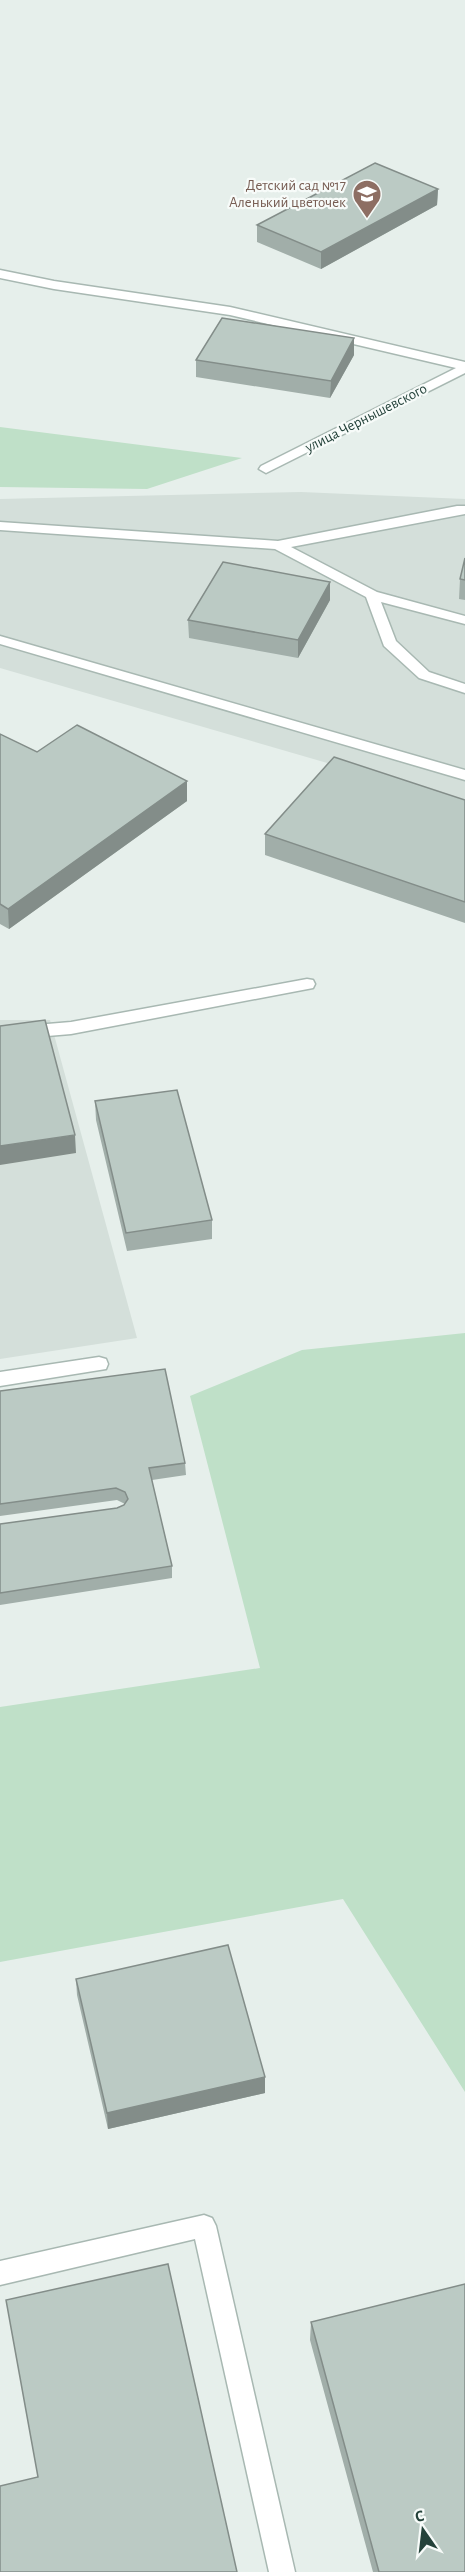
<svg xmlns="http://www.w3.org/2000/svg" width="465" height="2572" font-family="'Alegreya Sans',sans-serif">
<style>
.built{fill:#d4dfda}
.green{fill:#bfe0c8}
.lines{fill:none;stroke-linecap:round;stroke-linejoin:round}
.minor-casing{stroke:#a8b8b2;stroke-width:3}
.minor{fill:#fff;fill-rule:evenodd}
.wall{fill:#a1aea9}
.shaded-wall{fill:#838d89}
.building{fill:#bbcac4;stroke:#838d89;stroke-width:1.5}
.labels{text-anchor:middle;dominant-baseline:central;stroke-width:4.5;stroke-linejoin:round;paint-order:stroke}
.far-education-label{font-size:15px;fill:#785e54;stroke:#f7fbf9;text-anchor:end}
.far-street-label{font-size:15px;fill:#24423a;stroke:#f7fbf9}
</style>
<rect width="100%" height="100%" fill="#e6efeb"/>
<path class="built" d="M301,492L465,499V803L0,668V499Z
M0,1020H50L137,1338L0,1359Z"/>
<path class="green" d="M0,427L242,458L147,489L0,487Z
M465,1333V2092L343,1899L0,1962V1707L260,1668L190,1396L302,1350Z"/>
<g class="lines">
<g class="minor-casing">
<path id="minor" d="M0,270L54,281L230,307L465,362V373L266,473L259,469L261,466L456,368L230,315L54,289L0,278Z
M457,506H465V514L291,547L377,592L465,616V624L381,602L396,641L429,672L465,684V693L419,678L384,646L366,597L275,549L0,530V522L278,541Z
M0,636L465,770V780L0,644Z
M307,979L313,980L315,984L313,988L71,1034L0,1040V1028L71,1022Z
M99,1357L106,1359L108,1364L106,1369L0,1386V1372Z
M204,2215L212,2218L216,2226L295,2572H269L195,2239L0,2285V2261Z"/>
</g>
<use href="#minor" class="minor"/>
</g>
<path class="wall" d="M438,189L437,205L321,269L257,242V225Z
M354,355L330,398L196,377V360Z
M465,558V600L459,599L460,579Z
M330,582V600L298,658L189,638L188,620Z
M0,734L37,752L187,801L9,929L0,924Z
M465,800V923L265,855V834Z
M95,1101L212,1220V1239L127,1251L96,1120Z
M0,1391L185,1463L186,1475L152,1480L172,1566V1578L0,1605V1524L117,1508L124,1505L125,1504L117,1500L0,1516Z
M76,1979L265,2093L108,2129L77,1995Z
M6,2300L237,2572L38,2477Z
M311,2322L465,2572H373L310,2340Z"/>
<path class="shaded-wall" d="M438,189L437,205L321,269V252Z
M354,338V355L330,398L331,381Z
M330,582V600L298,658V640Z
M187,781V801L9,929L8,909Z
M75,1135L76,1153L0,1165V1146Z
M265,2077V2093L108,2129L107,2113Z"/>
<path class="building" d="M375,163L438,189L321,252L257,225Z
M222,318L354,338L331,381L196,360Z
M465,558V580L460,579Z
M223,562L330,582L298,640L188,620Z
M77,725L187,781L8,909L0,904V734L37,752Z
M334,757L465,800V902L265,834Z
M45,1020L75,1135L0,1146V1026Z
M177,1090L212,1220L126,1233L95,1101Z
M165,1369L185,1463L149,1468L172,1566L0,1593V1524L117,1508L124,1505L128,1499L125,1492L116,1488L0,1504V1391Z
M228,1945L265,2077L107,2113L76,1979Z
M168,2264L237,2572H0V2486L38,2477L6,2300Z
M465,2284V2572H379L311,2322Z"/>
<defs>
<g id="school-pin" transform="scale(1.5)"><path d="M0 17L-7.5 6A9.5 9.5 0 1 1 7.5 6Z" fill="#8d6e63" stroke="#f7fbf9"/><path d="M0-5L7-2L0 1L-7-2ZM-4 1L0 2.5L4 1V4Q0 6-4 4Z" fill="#fff"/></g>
</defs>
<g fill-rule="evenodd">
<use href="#school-pin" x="367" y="194"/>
</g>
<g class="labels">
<g class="far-education-label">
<text x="346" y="185">Детский сад №17<tspan x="346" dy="17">Аленький цветочек</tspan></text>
</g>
<g class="far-street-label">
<text transform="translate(366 418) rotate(-27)">улица Чернышевского</text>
</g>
</g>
<g transform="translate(423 2530) rotate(346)" stroke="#f7fbf9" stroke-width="4.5" paint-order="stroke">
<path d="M0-4.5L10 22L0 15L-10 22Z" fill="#24423a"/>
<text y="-9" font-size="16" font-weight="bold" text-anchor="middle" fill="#24423a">С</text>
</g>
</svg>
